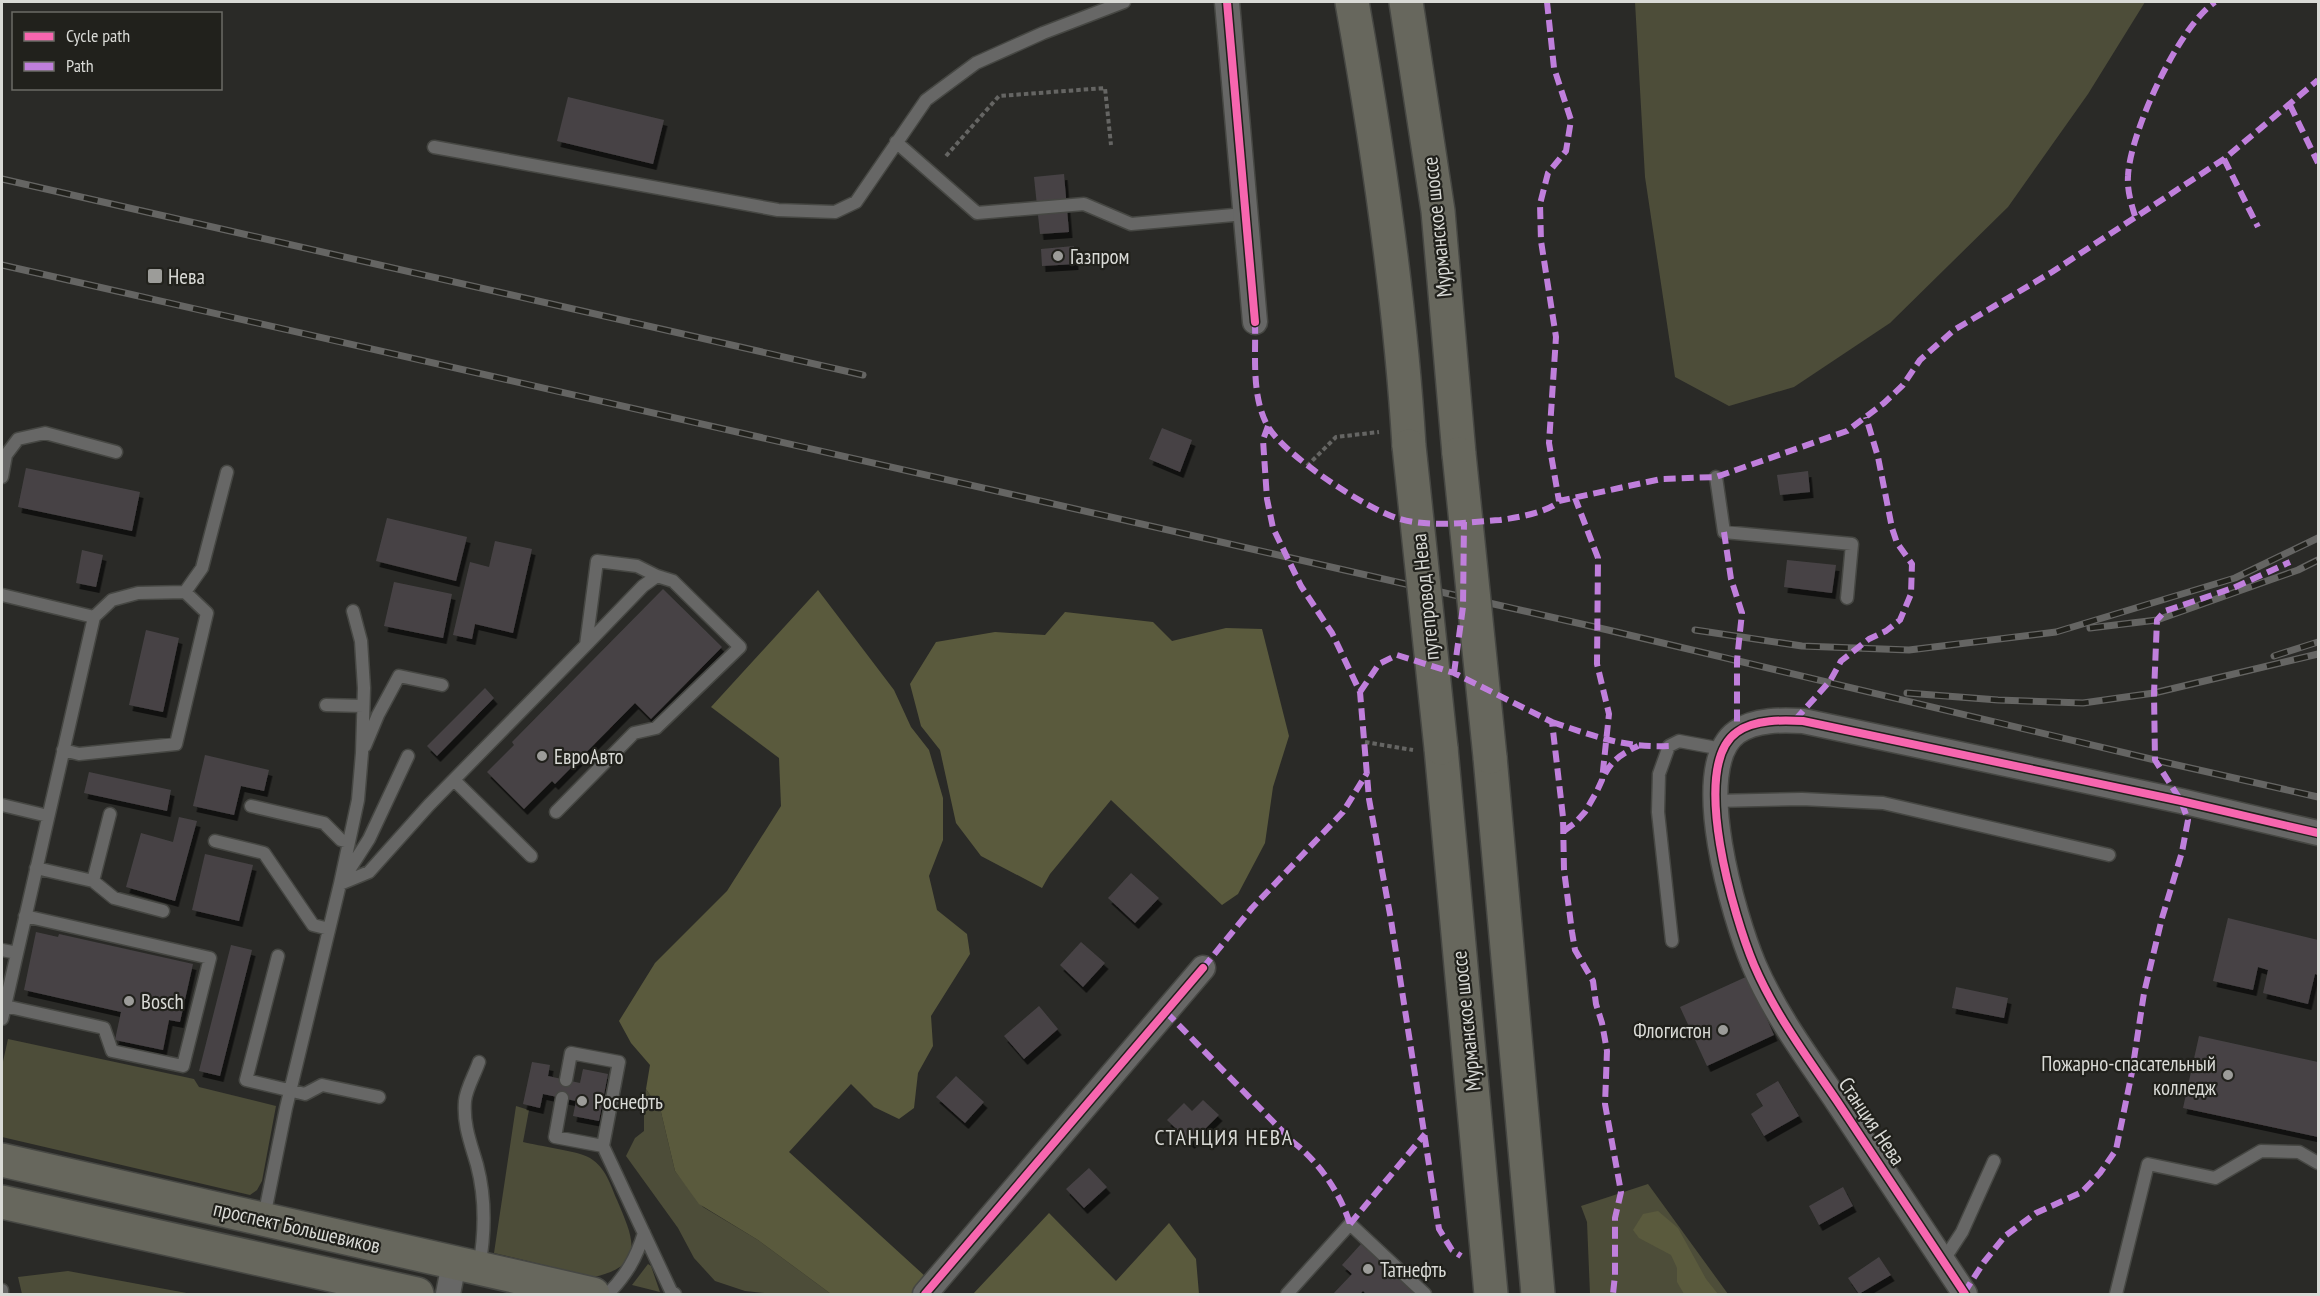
<svg xmlns="http://www.w3.org/2000/svg" width="2320" height="1296" font-family="'PT Sans Narrow',sans-serif">
<style>
.green{fill:#4d4d39}
.forest{fill:#5a5a3d}
.building{fill:#474345;filter:url(#shadow)}
.lines{fill:none;stroke-linecap:round;stroke-linejoin:round}
.lane-casing{stroke:#464743;stroke-width:15}
.street-casing{stroke:#464743;stroke-width:27}
.primary-casing{stroke:#464743;stroke-width:36}
.path{stroke:#656563;stroke-width:4;stroke-dasharray:4.5 3;stroke-linecap:butt}
.lane{stroke:#676766;stroke-width:12}
.street{stroke:#676766;stroke-width:24}
.primary{stroke:#67675d;stroke-width:33}
.rail-casing{stroke:#656563;stroke-width:7}
.rail{stroke:#21211c;stroke-width:4.5;stroke-dasharray:14;stroke-linecap:butt}
.primary-bridge-casing{stroke:#464743;stroke-width:36;stroke-linecap:butt}
.primary-bridge{stroke:#67675d;stroke-width:33}
.quiet{stroke:#c07fdc;stroke-width:6;stroke-dasharray:12 6;stroke-linecap:butt}
.cycleway-casing{stroke:#21211c;stroke-width:11}
.cycleway{stroke:#f766af;stroke-width:8}
.poi-dot{fill:#9c9c99;stroke:#21211c;stroke-width:2}
.labels{text-anchor:middle;dominant-baseline:central;stroke-width:4.5;stroke-linejoin:round;paint-order:stroke}
.street-label{font-size:21px;fill:#d9dad6;stroke:#21211c}
.poi-label{font-size:21px;fill:#d9dad6;stroke:#21211c;text-anchor:start}
.neighbourhood-label{font-size:22px;letter-spacing:1.5px;fill:#d9dad6;stroke:#21211c}
</style>
<defs>
<filter id="shadow"><feDropShadow dx="3.5" dy="6" stdDeviation="0" flood-color="#0009"/></filter>
</defs>
<rect width="100%" height="100%" fill="#2a2a27"/>
<path class="green" d="M1635,2H2145L2088,94L2008,207L1890,323L1794,387L1729,406L1675,377L1645,177Z
M8,1039L194,1079L199,1087L276,1106L262,1181L257,1190L250,1195L2,1137V1066Z
M646,1089L661,1112L675,1171L703,1207L758,1240L831,1294H774L745,1291L715,1281L694,1258L678,1228L626,1156L635,1138L644,1131V1110Z
M516,1106L529,1110L523,1142C538,1146 579,1151 590,1158C606,1168 610,1184 617,1200C633,1238 647,1265 594,1277L494,1253Z
M1648,1184L1728,1294H1590L1587,1222L1581,1206Z
M648,1264L651,1266L660,1292L632,1285Z
M68,1271L192,1294H22L18,1277Z"/>
<path class="forest" d="M818,590L894,690L911,727L929,750L943,798V840L929,876L937,910L967,934L970,954L931,1016L933,1046L918,1073L914,1108L899,1119L874,1107L851,1084L789,1152L926,1277L914,1294H831L758,1240L699,1204L675,1171L661,1112L646,1089L650,1065L631,1043L619,1021L655,963L727,891L781,806L779,758L711,707Z
M1065,612L1153,622L1172,641L1226,628L1262,629L1289,736L1273,787L1265,843L1238,894L1222,905L1111,800L1050,874L1042,888L981,856L956,823L940,750L921,726L910,684L936,642L995,632L1045,635Z
M1658,1211L1678,1228L1706,1279L1718,1294H1684L1677,1282V1268L1671,1255L1639,1238L1633,1230L1643,1214Z
M1049,1213L1116,1281L1169,1223L1196,1259L1199,1294H973Z"/>
<path class="building" d="M568,97L664,120L653,164L557,141Z
M1064,174L1069,232L1040,234L1034,177Z
M1074,246L1075,264L1042,266L1041,249Z
M1162,428L1192,440L1180,472L1149,459Z
M26,468L140,492L132,531L18,507Z
M1808,471L1810,492L1780,495L1777,475Z
M387,518L467,537L456,581L376,561Z
M495,541L532,549L513,633L475,624L472,639L453,635L470,562L489,567Z
M82,550L103,555L96,587L76,583Z
M1787,560L1836,565L1832,593L1784,587Z
M394,582L452,594L443,638L384,626Z
M663,589L722,647L651,719L635,703L555,784L552,781L524,809L487,772L514,745L512,742Z
M146,630L179,638L163,712L129,705Z
M485,688L494,698L437,756L427,746Z
M205,755L269,770L264,791L241,786L234,815L193,806Z
M89,772L171,790L167,811L84,793Z
M179,817L197,821L175,901L126,887L141,833L173,842Z
M205,854L253,865L239,921L192,910Z
M1131,873L1159,898L1135,923L1108,898Z
M2228,918L2318,940V975L2315,974L2308,1004L2263,993L2268,970L2258,967L2253,990L2213,981Z
M36,932L58,937L59,934L193,964L180,1022L169,1020L163,1050L115,1040L121,1012L24,990Z
M1081,942L1105,963L1083,987L1060,965Z
M231,945L252,950L220,1076L199,1071Z
M1748,976L1774,1035L1707,1066L1680,1007Z
M1956,987L2008,998L2004,1018L1952,1008Z
M1039,1006L1058,1029L1024,1059L1004,1036Z
M2199,1036L2318,1062V1137L2183,1108Z
M532,1062L550,1065L548,1076L580,1083L583,1069L608,1074L599,1121L573,1116L576,1101L543,1094L540,1108L523,1104Z
M956,1076L984,1102L965,1123L936,1097Z
M1778,1081L1799,1116L1764,1136L1751,1114L1763,1106L1756,1094Z
M1203,1100L1219,1115L1191,1143L1167,1120L1184,1103L1192,1111Z
M1089,1168L1107,1187L1084,1208L1066,1189Z
M1843,1187L1853,1206L1819,1225L1809,1206Z
M1361,1244L1418,1294H1366L1363,1291L1360,1294H1333L1352,1274L1342,1265Z
M1879,1257L1891,1275L1859,1294L1848,1278Z"/>
<g class="lines">
<g class="lane-casing">
<path id="lane" d="M896,142L977,213L1084,204L1131,224L1245,214
M434,147L778,210L835,212L856,202L926,100L976,63L1043,33L1124,2
M2,477L6,455L18,439L45,433L116,452
M1716,477L1724,532L1852,544L1847,598
M2,595L94,617
M586,645L643,586L657,576
M326,705L363,706
M365,746L378,715L399,676L442,685
M63,750L79,754L176,744L207,613L185,592
M454,780L531,856
M1714,801L1802,799L1883,803L2109,855
M2,805L48,816
M251,806L324,823L341,840L349,842
M215,841L264,853L313,925L329,929
M36,868L93,881L114,898L163,911
M344,878L369,839L408,756
M93,881L110,814
M340,884L358,800L362,753L364,688L361,641L353,611
M1672,941L1658,812L1659,774L1669,746L1679,741L1722,749
M2,950L17,953
M278,956L246,1080L305,1094L322,1085L379,1097
M5,1006L104,1028L112,1051L183,1066L210,958L25,916
M2,1019L94,617L112,600L138,593L185,592L202,568L227,472
M562,1098L555,1137L603,1146L619,1062L571,1053L566,1080
M603,1146L671,1291L675,1294
M264,1217L286,1108L340,884L369,872L429,805L586,645L597,561L637,566L657,576L673,581L740,647L656,728L634,733L556,812
M1943,1261L1962,1232L1994,1161
M479,1268C485,1234 486,1199 477,1165C471,1144 463,1125 465,1101C466,1089 475,1074 479,1062
M2,1290V1294
M608,1294C626,1275 636,1259 644,1233
M1287,1294L1350,1224L1425,1294
M2116,1294L2148,1164L2215,1178L2261,1151L2299,1152L2318,1163"/>
</g>
<g class="street-casing">
<path id="street" d="M1227,2L1255,322
M448,1294L454,1263
M925,1294L1203,968
M1965,1294C1923,1230 1880,1166 1837,1101C1807,1057 1775,1014 1754,965C1735,920 1688,766 1737,732C1755,719 1783,720 1803,721L2181,801L2318,833"/>
</g>
<g class="primary-casing">
<path id="primary" d="M1352,2C1378,148 1400,297 1409,446
M1406,2L1438,211L1459,454
M1441,748L1491,1294
M1490,757L1538,1294
M2,1160L593,1294
M2,1202L417,1294"/>
</g>
<path class="path" d="M946,156L999,96L1105,88L1111,145
M1307,466L1336,437L1379,432
M1365,742L1413,750"/>
<use href="#lane" class="lane"/>
<use href="#street" class="street"/>
<use href="#primary" class="primary"/>
<g class="rail-casing">
<path id="rail" d="M2,179L863,375
M2,265L1608,630L2155,760L2318,797
M2090,628L2157,620L2298,570L2318,560
M1695,630L1802,646L1909,650L2056,632L2235,578L2318,538
M2274,656L2318,642
M1907,693L1998,700L2083,703L2154,693L2318,654"/>
</g>
<use href="#rail" class="rail"/>
<g class="primary-bridge-casing">
<path id="primary-bridge" d="M1409,446L1441,748
M1459,454L1490,757"/>
</g>
<use href="#primary-bridge" class="primary-bridge"/>
<path class="quiet" d="M1547,2L1554,68L1571,120L1566,151L1548,173L1540,204L1541,241L1556,337L1549,443L1559,501
M2290,105L2318,163
M2224,159L2258,227
M2135,216C2131,203 2127,190 2128,176C2130,132 2179,26 2215,2
M1255,322C1256,355 1251,394 1267,425C1282,454 1369,511 1400,519C1432,528 1467,522 1500,520C1515,518 1550,512 1559,501L1661,479L1716,477L1847,431L1884,403L1903,385L1920,360L1954,330L2052,272L2224,159L2318,80
M1268,426L1263,440L1267,499L1273,528L1301,586L1332,633L1360,692L1369,799L1391,920L1439,1229L1452,1250L1461,1256
M1724,532L1731,579L1742,613L1737,660V731
M1454,673L1463,607L1464,522
M1360,692L1379,664L1397,655L1454,673L1552,722L1563,817L1564,870L1572,932L1575,950L1593,981L1596,1004L1602,1023L1607,1051L1605,1104L1621,1192L1615,1218V1275L1613,1294
M1795,720L1830,681L1841,661L1869,639L1886,631L1900,620L1911,594L1912,564L1897,543L1892,528L1878,457L1866,417
M1552,722C1594,736 1624,748 1669,746
M1605,774C1612,760 1623,753 1638,746
M1564,831L1576,822L1585,812L1597,791L1602,780L1609,714L1597,664L1598,558L1575,498
M1203,968L1252,908L1343,812L1367,773
M1166,1012L1293,1142C1320,1163 1340,1193 1350,1224
M1350,1224L1425,1134
M1964,1293L1984,1262L2005,1236L2036,1213L2082,1192L2100,1173L2116,1150L2132,1072L2144,993L2162,918L2182,852L2188,820L2181,801L2155,760L2154,693L2157,620L2165,611L2233,588L2290,562"/>
<g class="cycleway-casing">
<path id="cycleway" d="M1227,2L1255,322
M925,1294L1203,968
M1965,1294C1923,1230 1880,1166 1837,1101C1807,1057 1775,1014 1754,965C1735,920 1688,766 1737,732C1755,719 1783,720 1803,721L2181,801L2318,833"/>
</g>
<use href="#cycleway" class="cycleway"/>
</g>
<g class="poi-dot">
<circle cx="1058" cy="256" r="6"/>
<rect x="147" y="268" width="16" height="16" rx="3"/>
<circle cx="542" cy="756" r="6"/>
<circle cx="129" cy="1001" r="6"/>
<circle cx="1723" cy="1030" r="6"/>
<circle cx="2228" cy="1075" r="6"/>
<circle cx="582" cy="1101" r="6"/>
<circle cx="1368" cy="1269" r="6"/>
</g>
<g class="labels">
<g class="street-label">
<text transform="translate(1437 227) rotate(-96)">Мурманское шоссе</text>
<text transform="translate(1425 597) rotate(-96)">путепровод Нева</text>
<text transform="translate(1466 1021) rotate(-96)">Мурманское шоссе</text>
<text transform="translate(1872 1121) rotate(56)">Станция Нева</text>
<text transform="translate(297 1227) rotate(13)">проспект Большевиков</text>
</g>
<g class="poi-label">
<text x="1070" y="256">Газпром</text>
<text x="168" y="276">Нева</text>
<text x="554" y="756">ЕвроАвто</text>
<text x="141" y="1001">Bosch</text>
<text x="1711" y="1030" text-anchor="end">Флогистон</text>
<text x="2216" y="1063" text-anchor="end">Пожарно-спасательный<tspan x="2216" dy="24">колледж</tspan></text>
<text x="594" y="1101">Роснефть</text>
<text x="1380" y="1269">Татнефть</text>
</g>
<g class="neighbourhood-label">
<text x="1224" y="1137">СТАНЦИЯ НЕВА</text>
</g>
</g>
<rect width="2320" height="1296" fill="none" stroke="#d9dad6" stroke-width="6"/>
<rect x="12" y="12" width="210" height="78" fill="#21211c" stroke="#6b6b66" stroke-width="1.5"/>
<rect x="24" y="32" width="30" height="9" fill="#f766af" stroke="#6b6b66" stroke-width="1.5"/>
<text x="66" y="42" font-size="18" fill="#d9dad6">Cycle path</text>
<rect x="24" y="62" width="30" height="9" fill="#c07fdc" stroke="#6b6b66" stroke-width="1.5"/>
<text x="66" y="72" font-size="18" fill="#d9dad6">Path</text>
</svg>
